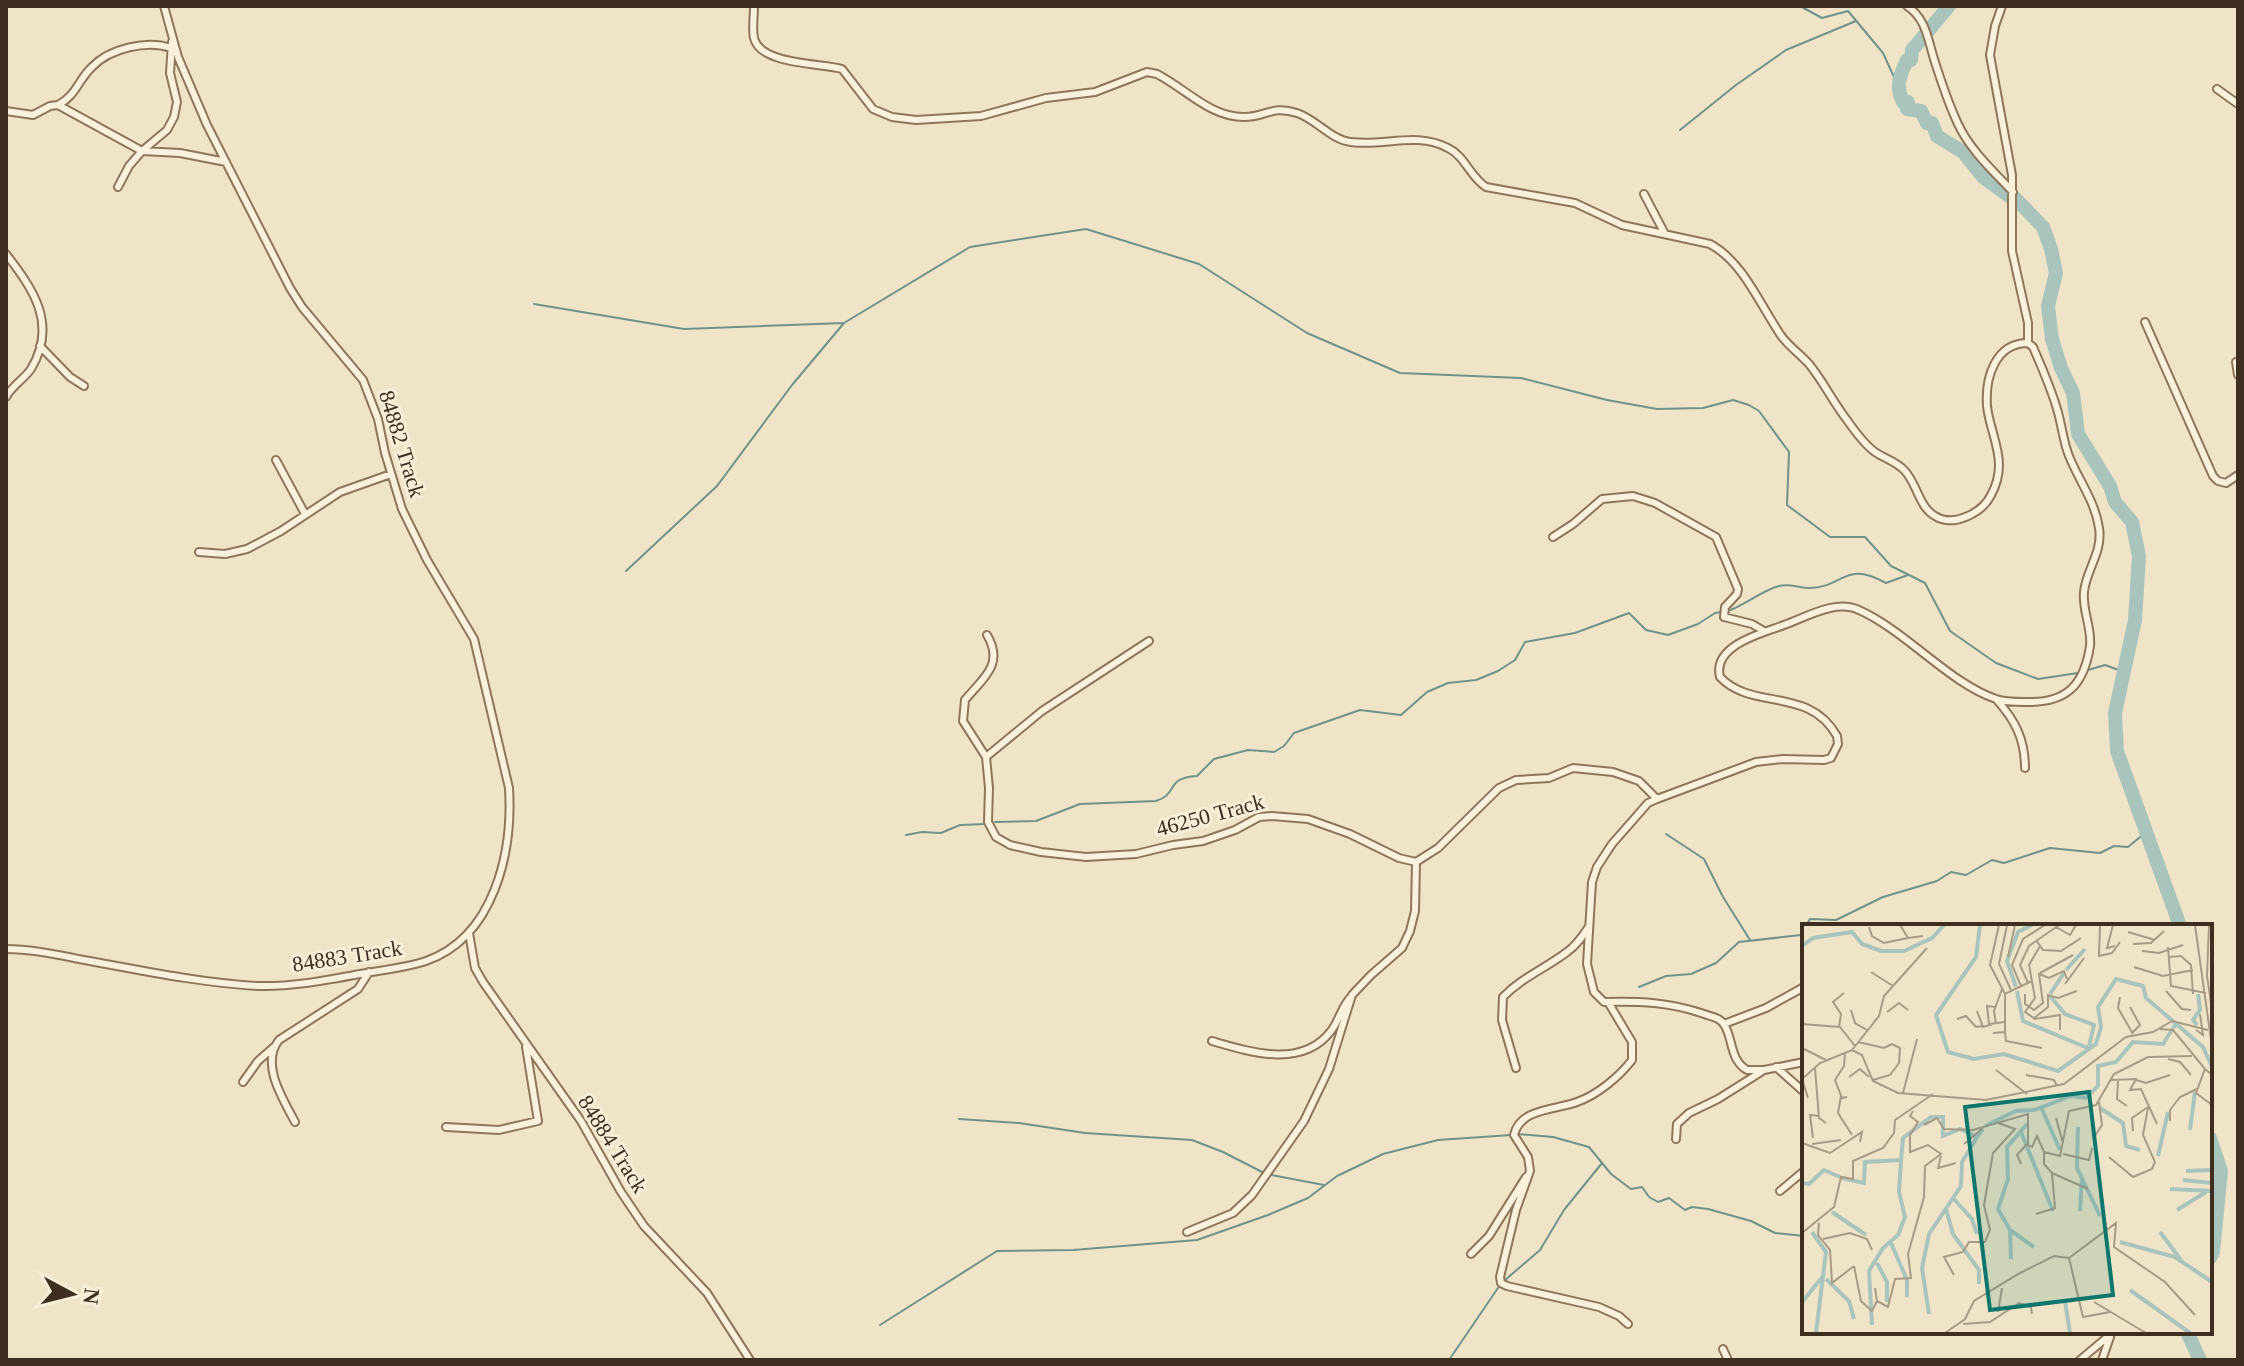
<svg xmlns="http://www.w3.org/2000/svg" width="2244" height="1366" font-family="'Times New Roman',serif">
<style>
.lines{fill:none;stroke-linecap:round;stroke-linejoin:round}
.stream{stroke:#6f938a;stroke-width:2}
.river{stroke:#a9c4bc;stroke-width:14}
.minor-casing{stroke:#8d765c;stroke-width:10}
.minor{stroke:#faf1dc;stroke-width:6}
.labels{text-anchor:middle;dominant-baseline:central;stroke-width:6;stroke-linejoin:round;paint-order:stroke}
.street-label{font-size:22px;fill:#3d2e20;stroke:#f7eed8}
.inset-river{fill:none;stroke:#a9c4bc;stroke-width:4}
.inset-road{fill:none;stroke:#a89b85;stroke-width:2}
.view{fill:#0f766e;fill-opacity:0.15;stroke:#0f766e;stroke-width:4}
.inset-edge{fill:none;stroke:#3d2e20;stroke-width:4}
</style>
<rect width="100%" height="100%" fill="#f0e4c8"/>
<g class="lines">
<path class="stream" d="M1800,6L1822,18L1848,11L1883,53L1899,88
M1680,130L1736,85L1786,50L1856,21
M534,304L684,329L844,323L970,247L1086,229L1199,264L1307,333L1400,373L1521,378L1607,400L1657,409L1703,408L1733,400L1749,405L1759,411L1789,452L1787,505L1830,537H1865L1891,566L1925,583L1950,631L1996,663L2038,679L2078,673
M626,571L717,486L792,385L844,323
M1728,611C1745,605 1761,591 1779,586C1789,583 1799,588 1810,588C1845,587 1844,560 1886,583L1908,575
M2088,670L2105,665L2124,672
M995,822L1036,821L1080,804L1156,801C1179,794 1164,778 1197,776L1214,759L1248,750L1274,752L1284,746L1294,733L1360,710L1401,715L1427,692L1448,683L1476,680L1498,671L1515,660L1525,642L1575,633L1629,613L1646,630L1668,635L1698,624L1715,613L1721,612
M1666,834L1704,859L1723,897L1750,940
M906,835L922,832L941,833L960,825L986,824
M1806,926L1810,919L1836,920L1883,897L1937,881L1951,872L1966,875L1992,860L2004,863L2050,848L2100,853L2114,846L2128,847L2145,833
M1639,987L1666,976L1691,974L1716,963L1739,942L1801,935L1804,929
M959,1119L1019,1123L1085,1133L1192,1140L1223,1152L1266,1174L1324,1185
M1517,1134L1553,1137L1589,1147L1611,1174L1631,1189L1642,1187L1649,1197L1658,1202L1669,1198L1685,1210L1692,1207L1708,1209L1751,1221L1775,1233L1804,1236
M1505,1280L1540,1250L1564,1210L1602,1163
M880,1325L997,1251L1073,1250L1197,1240L1268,1215L1308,1198L1337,1176L1383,1154L1438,1140L1511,1135
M1449,1360L1500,1285
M2192,1360L2199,1357"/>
<path class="river" d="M1949,6L1912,50L1911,60H1907C1900,75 1895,86 1903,102H1908L1907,109L1921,111L1927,123H1932L1937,136L1963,152L1983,177L2012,198
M2015,198L2043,227L2051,249L2056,273L2048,306L2052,339L2061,368L2073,393L2078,434L2110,486L2115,502L2132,522L2139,556L2135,620L2115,713L2117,751L2180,926
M2210,1138L2221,1171L2213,1252L2210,1258
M2187,1332L2200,1360"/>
<g class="minor-casing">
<path id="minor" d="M754,6C754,16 752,29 754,38C760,65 822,63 842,69L873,109L892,117L916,120L981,116L1046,98L1095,92L1147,72L1157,74C1186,89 1210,117 1244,117C1266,117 1271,105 1297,113C1316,119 1331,140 1351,142C1384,147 1416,131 1448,148C1465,156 1470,177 1486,187L1575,203L1622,225L1710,244C1743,262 1759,303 1780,334C1787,345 1800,354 1809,364C1823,381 1833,402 1847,420C1854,430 1865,445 1875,452C1885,459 1896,461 1905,471C1917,484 1919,507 1935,516C1954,528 1983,512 1991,495C1996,486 1999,475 1999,465C1999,445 1989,426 1987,406C1985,378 1995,343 2028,343
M1907,6C1926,18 1928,40 1934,59C1940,78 1950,107 1958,124C1970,150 1994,172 2013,192
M2217,89L2238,104
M58,105C76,96 78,80 92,67C110,48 147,40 171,48
M6,111L33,115L50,106L58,105L142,151L180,153L226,162
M118,187L129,166L142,151L167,130L174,117L177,102L170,73L172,42
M1644,194L1665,234
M6,254C33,289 58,324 31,369C24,379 12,386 6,397
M2145,322L2213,476L2218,481L2226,483L2238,475
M40,346L70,377L84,386
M2236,362L2238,375
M276,460L305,514
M1553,537L1573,524L1602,499L1633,496L1655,503L1716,537L1738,589L1737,594L1725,607L1724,617L1752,624L1764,631
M199,552L225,554L247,549L281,531L340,492L391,474
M987,635C1005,665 982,679 965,700L963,721L986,757L989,788L988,822L996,837L1010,845L1041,852L1086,857L1136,854L1173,845L1203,841L1235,830L1259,817L1272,816L1308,819L1350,834L1399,858L1416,862L1438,848L1499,788L1516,780L1549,778L1573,768L1613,772L1639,781L1657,799
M1996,699C2015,720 2025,739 2025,768
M986,757L1042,711L1149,641
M469,933L475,968L483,982L581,1121L621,1192L644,1226L707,1293L750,1360
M6,949C35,949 62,956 90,961C144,971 203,983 258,986C292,987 327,980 360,974C382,970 405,968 426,961C494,937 513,853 509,788L474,639L427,560L402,509L385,453L378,419L363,380L302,307L290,288L207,125L178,57L164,6
M1608,1002L1632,1042V1060C1619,1077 1597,1095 1577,1102C1556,1110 1520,1108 1514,1135L1528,1157L1530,1171L1516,1210L1500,1277L1501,1283L1507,1286L1599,1307L1619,1316L1628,1324
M1724,1024L1766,1008L1804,987
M1212,1041C1250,1052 1302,1069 1331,1031C1339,1021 1341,1008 1350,998
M1804,1062L1764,1070H1747C1730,1060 1733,1040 1725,1026C1720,1017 1712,1017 1704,1014C1670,1002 1639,1001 1604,1002L1594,992L1587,964L1592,882L1597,867L1612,844L1648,803L1657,799L1756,762L1783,759L1824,760L1831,758L1838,744L1837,736C1809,686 1752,711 1720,677C1712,645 1763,633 1784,625C1807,617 1835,599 1859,610C1906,631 1949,683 1996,699C2004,702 2017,702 2026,702C2066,703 2084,686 2090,646C2092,628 2082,610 2084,592C2086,570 2103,552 2099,528C2095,501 2079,481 2069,456C2063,441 2062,425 2057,409C2051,388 2042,368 2033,347L2028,343V323L2012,251V175L1990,55L1995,26L2002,6
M1776,1067L1804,1092
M1516,1068L1502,1020L1503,997C1521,978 1546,968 1567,952C1576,946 1582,937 1588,928
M243,1082L258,1061L274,1047
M295,1122C283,1099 260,1064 279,1040L358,989L369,972
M446,1127L499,1130L538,1121L526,1047
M1676,1139L1677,1124L1689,1113L1718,1099L1761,1072
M1780,1191L1804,1171
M1187,1232L1233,1213L1252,1195L1304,1121L1329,1069L1352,995L1371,975L1402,948L1410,931L1415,911L1416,862
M1471,1254L1489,1236L1526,1177
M1723,1349L1728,1360
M2080,1360L2111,1334
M2102,1360L2110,1337"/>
</g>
<use href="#minor" class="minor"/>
</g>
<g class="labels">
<g class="street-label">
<text transform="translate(402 444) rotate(73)">84882 Track</text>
<text transform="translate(1210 815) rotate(-15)">46250 Track</text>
<text transform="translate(347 956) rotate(-9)">84883 Track</text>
<text transform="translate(613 1144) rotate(58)">84884 Track</text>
</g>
</g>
<g transform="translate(1802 924)">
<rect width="410" height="410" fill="#f0e4c8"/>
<path class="inset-river" d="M178,1L174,33L134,91L146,128L172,135L202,130L256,147L294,120L299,103L296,83L314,55L341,62L344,74L401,123L410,143M0,22L11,14L50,8L60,20L79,27H102L130,14L142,1M264,46L283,25M214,63L205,37L216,8L230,1M215,67L221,97L288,125M248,70L262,49M248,72L263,90L292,101L287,122M395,101L391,96L398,86L396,70M239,183L258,226M298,184L321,199L324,222L338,226M183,202L214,187L232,186L269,172L284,174L296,162V142L314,138L331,118L361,120L375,98M276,203L275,244L298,292M388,206L393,168M219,208L251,287M356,232L366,188M384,247L410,246M40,254L62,259L63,238L99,236L101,214L129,193H141V212L158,205L175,213L181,205M381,256L410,259M0,259L7,260L22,246L38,253M368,265L410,267M152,275L170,295L175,310M144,285L151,310L177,346V360M375,286L404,268M278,287L280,253M30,288L64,311M208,306L232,323M10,308L24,328L14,409M358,308L379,336M318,318L373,333L410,358M89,319L105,356V373M209,335L208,306L196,285L206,255L205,223L225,200M75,339L85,358V378M24,355L47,377L52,395M328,366L388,409M263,377L268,409M0,378L22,351M127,390L120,344L127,310L159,262L160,238L175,213M70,401L67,347L81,324L96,311L103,293L97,268L99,237"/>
<path class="inset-road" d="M98,1L106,14L121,12M197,1L188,41L203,70L230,57M205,1L197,40L209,66M298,1L297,32L310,29L318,18M311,1L305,24L313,22M393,1L410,123M407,1L405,52L410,86M67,3L70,12L82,19L106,14M254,3L268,11L274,1M326,8L353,16M234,16L241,26L259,27L279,14M331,20L349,19L362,7M238,22L227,41L233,74L223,88L233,95L258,91V106M366,23L369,62L404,69M340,27L357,29L381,21M206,33L213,1M367,33L379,32L389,41L391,70M332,43L361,52L391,46M69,48L91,62M238,49L271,31M226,59L218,41L227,22L257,1M263,60L282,34M219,62L210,41L221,15L243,1M364,67L380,85L389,86M223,70V80L232,86L241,79L237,50L247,54L262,47L265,55M318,73L316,84L331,110M193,83L185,82L187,100L202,98M328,83L338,101L331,108M49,86L53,99L65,106M175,87L181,103L191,100M85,88L97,79L106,86M155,95L164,92L174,103L180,102M231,95L246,83V71L256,74L275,67M0,100L38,103L53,122M194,100L192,87L200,65M37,103L39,90L31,78L42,69M358,105L371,106L403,145M394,106L401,111L398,90M203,108L204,117L240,124M191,109L203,108V70M56,118L82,124L90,120M0,124L24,136M50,126L77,92L82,72L125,24M43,129L42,142L33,156L40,174L45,173M366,135L378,138L389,151M13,144L17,194L24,199M194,146L225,170M224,151L252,156L255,162M410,151L403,145L394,169L410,181M47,153L58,145L67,153M71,156L88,151L97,139L98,124L90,120M309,156L334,155L328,166L339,165L355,200M334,156L344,159L368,151M316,157L315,175L325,182M101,169L115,115M39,172L36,189L50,211M6,174L0,155L18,139L50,126L60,131L71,157L96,169L184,176L262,160L324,113L351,108L370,97L406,106M254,194L261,219M368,197V186L378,173L395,165M122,201L135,194L142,205L171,206L226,190V221L230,223L235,212L242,228L258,232L267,187L294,181L312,150L346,133L390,132M331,207L330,194L346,183M11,214L8,191L17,192M291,215L300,201L297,178M0,219L28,229L60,208L58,218M10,220L39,216M162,220L181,204M261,230L287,236L290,224M139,232L136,244L154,239M307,233L331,253L350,245L353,238L341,211L346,184M219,240L215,231L225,220M250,249L286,265M234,290L253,284L250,249L242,240V227M17,299L16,311L28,326L30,359L52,342M0,309L32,283L39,253L51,255V237L81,224L92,209L93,196L131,170M21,315L48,309L65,315L70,326M267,334L314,299L312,323L363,358L393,391M267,334L281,393L308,388M52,342L59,377L70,387L75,377M152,351L142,333L161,328L167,318H183L188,306L182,281L191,229L213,205L196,199M73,364L75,377L86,383L93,355L109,354L106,330L122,273L123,242L139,230L126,221L108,228V211L116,198L108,192L111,187M292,378L344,409M196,388L200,364M161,400L188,398L217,379L229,383L230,390M143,409L163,395L172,377L218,349L252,332L267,334"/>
<path class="view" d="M287,168L311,371L188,386L163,183Z"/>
<rect width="410" height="410" class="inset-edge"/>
</g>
<rect width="2244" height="1366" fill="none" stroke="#3d2e20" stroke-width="16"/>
<g transform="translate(72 1294) rotate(97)" stroke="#f7eed8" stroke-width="6" paint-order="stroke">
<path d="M0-6L14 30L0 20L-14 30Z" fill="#3d2e20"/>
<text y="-12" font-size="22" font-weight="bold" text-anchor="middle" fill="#3d2e20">N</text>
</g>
</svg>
